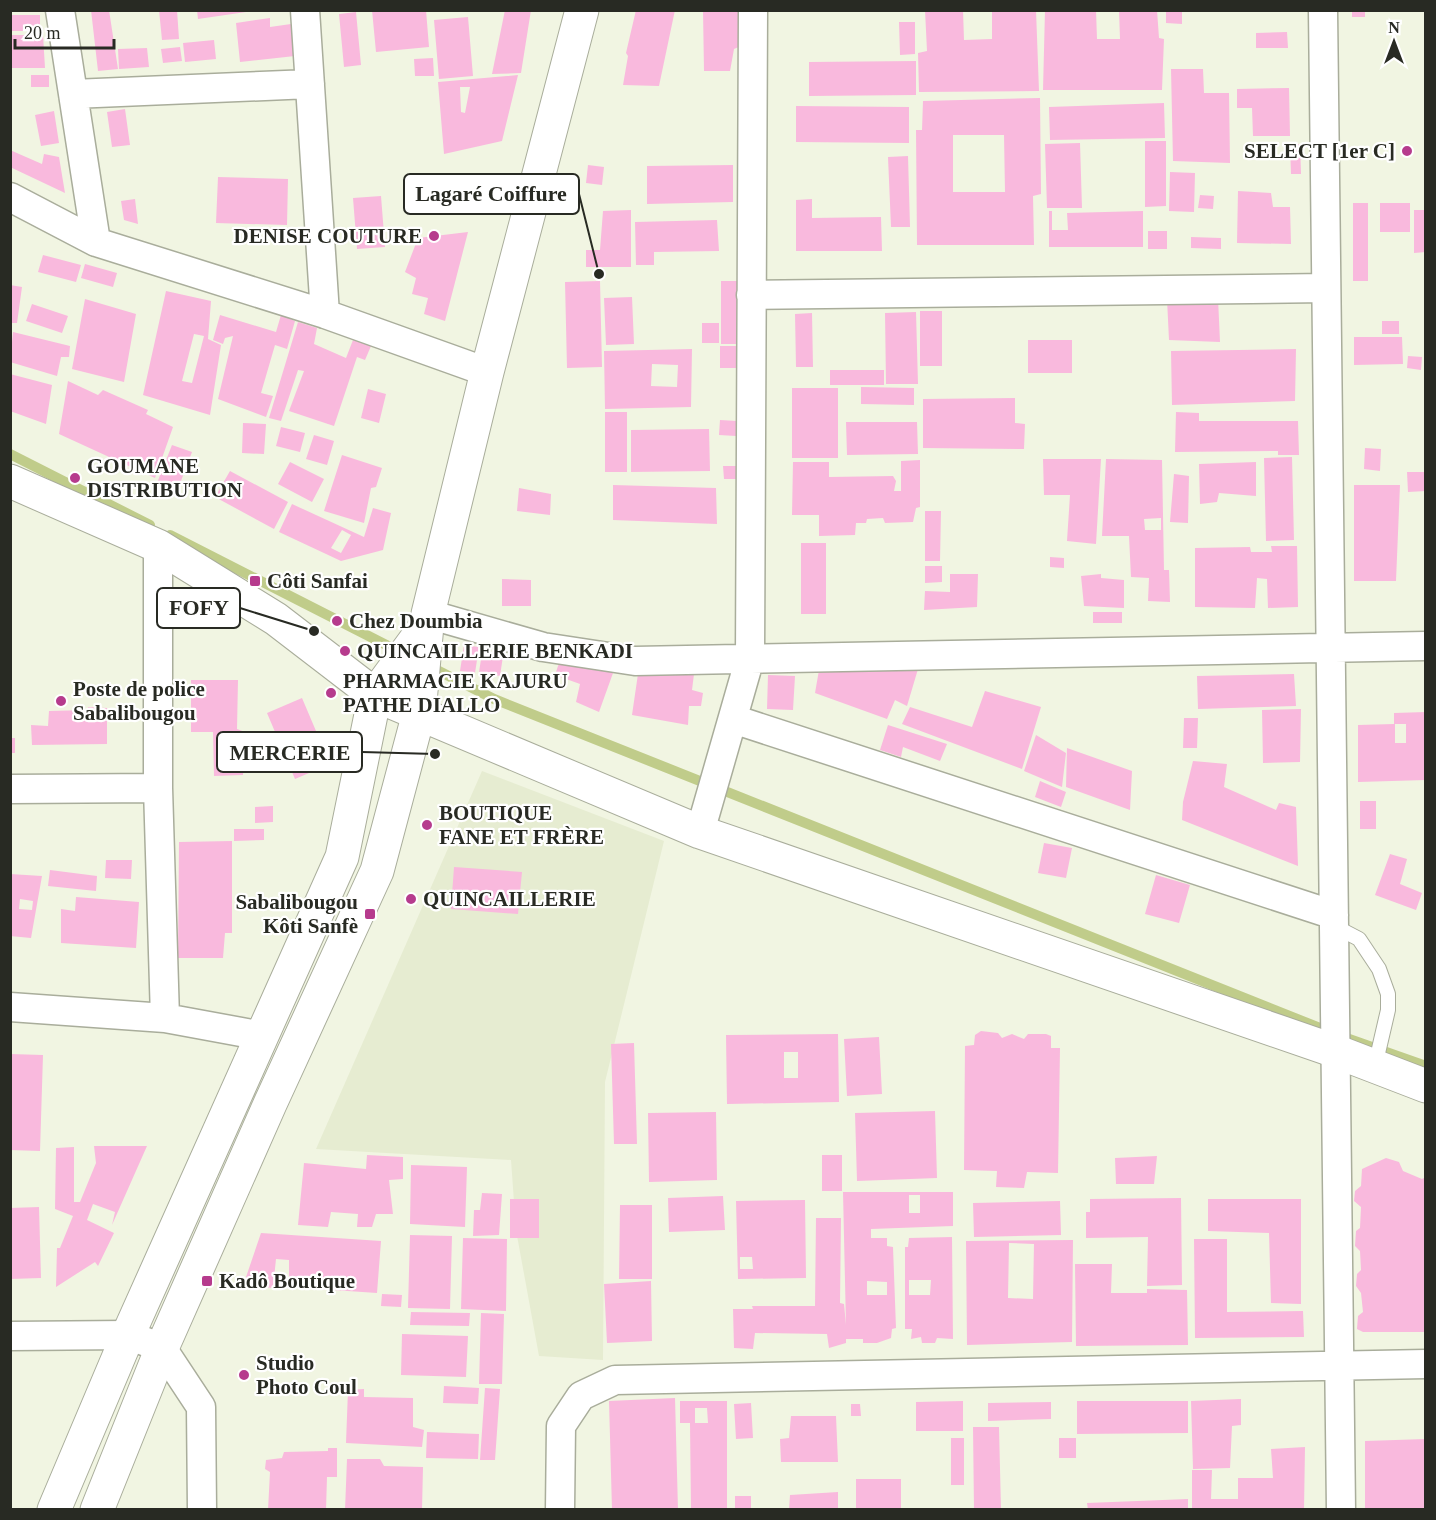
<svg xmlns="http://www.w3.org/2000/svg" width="1436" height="1520" font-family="'Times New Roman',serif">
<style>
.built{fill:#e6ecd1}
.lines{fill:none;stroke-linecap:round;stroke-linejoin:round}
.stream{stroke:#c0cc8a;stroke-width:10}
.building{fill:#f9b9dd;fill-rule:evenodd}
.lane-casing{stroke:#a9ad9b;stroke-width:16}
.street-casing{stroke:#a9ad9b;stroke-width:31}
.secondary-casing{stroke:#a9ad9b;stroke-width:35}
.lane{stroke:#fff;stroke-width:14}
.street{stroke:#fff;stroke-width:28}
.secondary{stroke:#fff;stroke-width:33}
.poi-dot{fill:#b63b8d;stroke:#fff;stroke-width:2}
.labels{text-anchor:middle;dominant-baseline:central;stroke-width:4.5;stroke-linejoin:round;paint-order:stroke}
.poi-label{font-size:21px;font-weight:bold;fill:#282a23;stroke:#fff;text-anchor:start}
.leader{fill:none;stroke:#282a23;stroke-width:2}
.callout-dot{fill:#282a23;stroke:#fff;stroke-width:2}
.callout{fill:#fff;stroke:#282a23;stroke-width:2}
.callout-label{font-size:22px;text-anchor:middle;font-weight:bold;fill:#282a23}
</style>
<rect width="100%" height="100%" fill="#f1f5e2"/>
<path class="built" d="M482,771L664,841L605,1082L603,1360L539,1356L516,1230L511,1160L316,1149Z"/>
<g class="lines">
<path class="stream" d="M10,454L150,525
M170,535L402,653
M427,665L494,699L1335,1034L1426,1066"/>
</g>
<path class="building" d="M91,10H109L118,69L98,71Z
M159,10H177L179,39L162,40Z
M197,10H246V12L198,19Z
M372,10H426L429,47L376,52Z
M505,10H531L521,73L492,74Z
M636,10H675L659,86L623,85L628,56L626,53Z
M703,10H740L741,46L734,49L730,71H704Z
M925,10H963L964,40L992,39V10H1036L1039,91L919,92L918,53L927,51Z
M1045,10H1096L1097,39H1120L1119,10H1157L1159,38L1164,39L1162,90H1043Z
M1166,10H1182V24L1166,23Z
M1352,10H1365V17H1352Z
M356,12L361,65L344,67L339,14Z
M11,15H40V31H12Z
M468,17L473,76L439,79L434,20Z
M270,18V27L291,24L295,56L240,62L236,23Z
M899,22H915V54L900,55Z
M1287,32L1288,48H1256V33Z
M10,35H43L45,68H10Z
M214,40L216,59L185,62L183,43Z
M180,47L182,61L163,63L161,49Z
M147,48L149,67L119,69L118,49Z
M433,58L434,76H415L414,59Z
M916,61V95L809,96V62Z
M1171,69H1203L1204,93H1229L1230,163L1173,161Z
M31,75H49V87H31Z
M518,75L502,141L444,154L438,82ZM460,87H470L465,113L461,112Z
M1289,88L1290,136H1253L1252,108H1237V89Z
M1040,98L1041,194L1033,196L1034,245H917L916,130H922L923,101ZM953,135H1004L1005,192H953Z
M1164,103L1165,138L1050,140L1049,107Z
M796,106L909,107V143L796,142Z
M125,109L130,145L112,147L107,112Z
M54,111L59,143L41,146L35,115Z
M1145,141H1166V206L1145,207Z
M1080,143L1082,208H1047L1045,144Z
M1300,144L1301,174H1291L1290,145Z
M10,150L42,164L44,154L59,157L65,193L10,167Z
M908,156L910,227H891L888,157Z
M588,165L604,167L602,185L586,183Z
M733,165V202L647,204V166Z
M1170,172L1195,173L1194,212L1169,211Z
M218,177L288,179L287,225L216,223Z
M1238,191L1271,193L1273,207H1290L1291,244L1237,243Z
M1200,195L1214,196L1213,209L1198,208Z
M381,196L385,247L357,249L353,198Z
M135,199L138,224L124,220L121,201Z
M812,199V218L881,217L882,251H796V200Z
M1353,203H1368V281H1353Z
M1380,203H1410V232H1380Z
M631,210V267H586V250H600L603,211Z
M1414,210H1426V252L1414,253Z
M1049,211H1052V230H1068L1067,213L1143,211V247H1049Z
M717,220L719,251L654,252V265H636L635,222Z
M1148,231H1167V249H1148Z
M468,232L445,321L424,314L428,298L412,294L416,278L405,272L418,238Z
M1191,237L1221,238V249L1191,248Z
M43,255L81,265L76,282L38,272Z
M85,264L117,273L113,287L81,278Z
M600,281L602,367L567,368L565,282Z
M721,281H737V344H721Z
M10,285L22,287L17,323H10Z
M166,291L211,301L208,339L221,345L210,415L143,395ZM194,334L204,336L192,383L182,381Z
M632,297L634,344L606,345L604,298Z
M1218,298L1220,342L1169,340L1167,299Z
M85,299L136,314L124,382L72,369Z
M32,304L68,316L62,333L26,321Z
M920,311H942V366H920Z
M916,312L918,384H886L885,313Z
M812,313L813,367H796L795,314Z
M220,315L276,332L281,315L295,321L287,349L275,345L261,393L273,396L266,417L218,399L233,336L225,338L223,344L213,340Z
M1382,321H1399V334H1382Z
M298,322L317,328L314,344L346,358L353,340L371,346L365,360L357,357L334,426L289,411L304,371L298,370L281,421L269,418Z
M702,323H719V343H702Z
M13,332L70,346L69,357H61L57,376L10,362Z
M1354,337H1402L1403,364L1354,365Z
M1028,340H1072V373H1028Z
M720,346H736V368H720Z
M692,349L691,407L605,409L604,351ZM652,364L678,365L677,387L651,386Z
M1296,349L1295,401L1172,405L1171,351Z
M1408,356L1422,357L1421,370L1407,368Z
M830,370H884V385H830Z
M10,374L52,385L46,424L10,411Z
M68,381L98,395L103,390L148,410L146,414L173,427L155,478L59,434Z
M861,387L914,388V405L861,404Z
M792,388H838V458H792Z
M368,389L386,394L379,423L361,418Z
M1015,398V423L1025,424L1024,449L923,448V399Z
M605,412H627V472H605Z
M1176,412L1199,413V421H1298L1299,455H1278V451L1175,452Z
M720,420L737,421L736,436L719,435Z
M846,422H917L918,454L847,455Z
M243,423L266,424L264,454L242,453Z
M281,427L305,433L300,452L276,446Z
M709,429L710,471L631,472V430Z
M314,435L334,441L327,465L306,459Z
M172,445L192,452L176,494L157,483Z
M1365,448L1381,449L1380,471L1364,469Z
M342,455L382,468L376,487L371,488L364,523L324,511Z
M1292,457L1294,540L1266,541L1264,458Z
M1043,459H1101L1096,544L1067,541L1070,495H1044Z
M1106,459L1162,460L1164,570H1169L1170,602L1148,601L1149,578L1131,577L1129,536H1102ZM1161,518V530H1145L1144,519Z
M920,460V507L916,508L913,522L885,523L883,518L867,519L866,523H856L855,535L819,536V515H792L793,462H829V477L893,476L896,481L894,491H901V461Z
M290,462L324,479L312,502L278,484Z
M1256,462V496L1219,493L1217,502L1200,504L1199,464Z
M723,466H737V479H724Z
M230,471L288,502L274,529L215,497Z
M1407,472H1426V491L1408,492Z
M1174,474L1189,476L1188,523L1170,522Z
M613,485L716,488L717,524L613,520Z
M1354,485H1400L1396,581H1354Z
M519,488L551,494L550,515L517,511Z
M292,504L364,537L373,508L391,513L383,550L341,561L279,532ZM342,530L351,535L341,553L331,548Z
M925,511H941L940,561H925Z
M801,543H826V614H801Z
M1271,546H1297L1298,607L1268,608L1267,579L1257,578L1255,608L1195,607V548L1250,547L1251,552H1272Z
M1050,557L1064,558V568L1050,567Z
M925,566H942V582L925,583Z
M950,574H978L977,607L924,610L925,591L950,592Z
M1101,574V578L1124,580V608L1084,606L1081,576Z
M502,579L531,580V606H502Z
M1093,612H1122V623H1093Z
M464,645L479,647L475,673L460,671Z
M482,653L503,656L500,676L479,672Z
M562,654L613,673L599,712L576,702L580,684L555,675Z
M639,667L694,674L692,690L703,693L701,706H689L688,725L632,715Z
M918,669L907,706L895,700L887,719L815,693L819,670Z
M1294,674L1296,706L1198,709L1197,676Z
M768,675L795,676L793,710L767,709Z
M191,680H238L237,729L245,732L243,775L214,776L213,732H191Z
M985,691L1041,707L1022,769L902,724L910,707L972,727Z
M302,698L330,764L295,779L267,713Z
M88,707L107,708V744L32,745L31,725L48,726L49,711L88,710Z
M1301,709L1300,762L1263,763L1262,710Z
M1426,712V780L1358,782V725L1394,724V713ZM1395,724H1406V743H1395Z
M1184,718H1198L1197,748H1183Z
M888,725L947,744L940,761L903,747L901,757L880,750Z
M1036,735L1066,753L1062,787L1024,771Z
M10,738H15V753H10Z
M1067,748L1132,771L1130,810L1066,787Z
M1193,761L1227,764L1224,787L1276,810L1279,803L1296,807L1298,866L1182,820L1183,802Z
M1040,781L1066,792L1061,807L1035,797Z
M1360,801H1376V829H1360Z
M273,806V822L255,823V807Z
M234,829H264V840L234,841Z
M232,841V933H225L223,958H178L179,842Z
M1044,843L1072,848L1066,878L1038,873Z
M1390,854L1407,859L1400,884L1422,893L1416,910L1375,895Z
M106,860H132L131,879L105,878Z
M454,867L522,872L518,914L451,909Z
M50,870L97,876L96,891L48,886Z
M10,874L42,876L31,938L10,936ZM20,899L33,901L32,910L19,909Z
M1156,875L1190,885L1179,923L1145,914Z
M76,897L139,902L136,948L61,943V909L75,911Z
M981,1031L998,1033L1002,1038L1012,1034L1024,1039L1028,1034H1046L1051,1036V1048H1060L1058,1173L1027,1172L1024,1188L996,1187L997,1171L964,1170L965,1046L974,1045L975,1035Z
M838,1034L839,1102L727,1104L726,1035ZM784,1052H798V1078H784Z
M879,1037L882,1094L847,1096L844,1039Z
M634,1043L637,1144H614L611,1044Z
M10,1054L43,1055L40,1151L10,1150Z
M935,1111L937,1178L857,1181L855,1113Z
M716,1112L717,1180L649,1182L648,1113Z
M94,1146H147L112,1225L115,1212L93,1204L87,1220L114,1233L98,1266L95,1262L56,1287L57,1248H60L73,1216L55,1209L56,1148L74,1147V1202H80L96,1163Z
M367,1155L403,1157V1179L389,1180L393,1214H376L372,1227H357L358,1214L331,1212L328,1227L298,1225L304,1163L366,1169Z
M822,1155H842V1191H822Z
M1157,1156L1154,1184H1116L1115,1158Z
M1386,1158L1399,1162L1403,1171L1422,1179L1426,1177V1332H1363L1357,1329L1358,1316L1363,1312L1361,1293L1356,1286L1357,1274L1361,1270L1360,1251L1355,1246L1356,1231L1360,1228L1361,1207L1354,1201L1355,1191L1361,1186L1362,1169Z
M411,1165L467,1167L465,1227L410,1224Z
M843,1192H953V1226L871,1229V1238H887V1246L893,1247L896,1328L892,1329L891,1338L877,1343H863V1339H846V1343L829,1348L827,1334L755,1333L753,1349L734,1348L733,1309H753L752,1306H815L816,1218H841L840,1303L844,1304L846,1325ZM909,1195H920V1213H909ZM867,1281L887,1282V1295H867Z
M482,1193L502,1194L499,1235L473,1236L474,1210H480Z
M723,1196L725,1230L669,1232L668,1198Z
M1181,1198L1182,1285L1147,1286L1148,1237L1086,1238V1212H1090V1199Z
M510,1199H539V1238H510Z
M1208,1199H1301V1304L1271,1303L1269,1233L1208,1231Z
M805,1200L806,1278L738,1279L736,1201ZM740,1257H752L753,1269H740Z
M1060,1201L1061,1235L974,1237L973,1203Z
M620,1205H652V1279H619Z
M39,1207L41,1278L10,1279V1208Z
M261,1233L381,1241L377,1293L289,1287V1260L276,1259L273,1288L262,1287L260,1281L245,1280Z
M410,1235L452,1236L450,1309L408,1308Z
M952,1237L953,1339L937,1338L935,1343H922L921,1337L911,1339L912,1329H905V1247H908L909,1238ZM909,1280H931L930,1295H909Z
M463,1238L507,1239L506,1311L461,1309Z
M1194,1239H1227V1312L1303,1311L1304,1337L1195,1338Z
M1073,1240L1072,1342L967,1345L966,1241ZM1009,1243L1034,1244L1033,1299L1008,1298Z
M1075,1264H1112L1111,1293H1147V1289L1187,1290L1188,1345L1076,1346Z
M651,1281L652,1341L607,1343L604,1284Z
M382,1294L402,1295L401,1307L381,1306Z
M411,1312L470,1313L469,1326L410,1325Z
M481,1313L504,1314L502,1384H479Z
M402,1334L468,1336L466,1377L401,1375Z
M444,1386L479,1388L478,1404L443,1403Z
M485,1388L500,1389L495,1460H480Z
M364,1389V1397L413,1398V1427L424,1430L422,1447L346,1443L348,1390Z
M675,1398L678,1510H612L609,1401Z
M1241,1399V1425L1232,1426L1230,1468L1193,1469L1191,1401Z
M680,1401H727V1510H691L690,1423H680ZM695,1408H707L708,1423H695Z
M963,1401V1431H916V1402Z
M1077,1401H1188V1433L1077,1434Z
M1051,1402V1419L988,1421V1403Z
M751,1403L753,1438L736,1439L734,1404Z
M851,1404H860L861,1416H851Z
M791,1416H836L838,1462H781L780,1439L789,1438Z
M973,1427H999L1001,1510H974Z
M427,1432L479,1434L478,1459L426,1458Z
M951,1438H964V1485H951Z
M1059,1438H1076V1458H1059Z
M1426,1439V1508L1365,1510V1441Z
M1305,1447L1304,1510H1192V1470H1212L1211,1499H1238V1478H1273L1271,1449Z
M328,1448H337V1477H327L326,1510H268L270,1472L265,1469L266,1460L282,1458L284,1452L328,1451Z
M347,1459H380L384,1466L423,1467L422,1510H345Z
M856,1479H901V1510H856Z
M838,1492V1510H789L790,1495Z
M735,1496H751V1510H735Z
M1188,1499V1510H1088L1087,1503Z"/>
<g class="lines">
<g class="lane-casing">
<path id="lane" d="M1334,926L1359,939L1379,969L1388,994V1010L1375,1066"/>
</g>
<g class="street-casing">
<path id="street" d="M60,10L96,242
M305,10L325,314
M1323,10L1341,1510
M73,94L310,84
M10,197L96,242L325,314L487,372
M751,295L1326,288
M158,546V788L165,1018
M428,614L543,647L635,661L1426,646
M733,719L1334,915
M10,789L158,788
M700,832L750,658L753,10
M10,1007L165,1018L263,1036
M10,1336L128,1335L162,1348L201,1407L202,1510
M560,1510L561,1426L581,1396L615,1380L1426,1364"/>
</g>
<g class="secondary-casing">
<path id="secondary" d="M10,481L158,546L276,619L375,695L700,832L1335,1051L1426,1086
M54,1510L128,1335L342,857L375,695L425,627
M97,1510L162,1348L270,1104L377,871L419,713L428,614L487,372L582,10"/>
</g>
<use href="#lane" class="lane"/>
<use href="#street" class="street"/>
<use href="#secondary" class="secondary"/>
</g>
<g class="poi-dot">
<circle cx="1407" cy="151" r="6"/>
<circle cx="434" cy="236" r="6"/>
<circle cx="75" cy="478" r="6"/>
<rect x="249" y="575" width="12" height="12" rx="3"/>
<circle cx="337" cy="621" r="6"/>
<circle cx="345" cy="651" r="6"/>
<circle cx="331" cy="693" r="6"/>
<circle cx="61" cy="701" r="6"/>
<circle cx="427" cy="825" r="6"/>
<circle cx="411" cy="899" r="6"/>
<rect x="364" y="908" width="12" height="12" rx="3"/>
<rect x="201" y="1275" width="12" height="12" rx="3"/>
<circle cx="244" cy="1375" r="6"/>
</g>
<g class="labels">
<g class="poi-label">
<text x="1395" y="151" text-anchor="end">SELECT [1er C]</text>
<text x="422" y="236" text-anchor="end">DENISE COUTURE</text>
<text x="87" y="466">GOUMANE<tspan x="87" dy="24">DISTRIBUTION</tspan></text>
<text x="267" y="581">Côti Sanfai</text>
<text x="349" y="621">Chez Doumbia</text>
<text x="357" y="651">QUINCAILLERIE BENKADI</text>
<text x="343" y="681">PHARMACIE KAJURU<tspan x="343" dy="24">PATHE DIALLO</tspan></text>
<text x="73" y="689">Poste de police<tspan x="73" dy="24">Sabalibougou</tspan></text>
<text x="439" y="813">BOUTIQUE<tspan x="439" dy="24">FANE ET FRÈRE</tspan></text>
<text x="423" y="899">QUINCAILLERIE</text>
<text x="358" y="902" text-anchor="end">Sabalibougou<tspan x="358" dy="24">Kôti Sanfè</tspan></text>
<text x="219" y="1281">Kadô Boutique</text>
<text x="256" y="1363">Studio<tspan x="256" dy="24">Photo Coul</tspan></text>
</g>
</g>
<path class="leader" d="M599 274L579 194M314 631L240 608M435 754L362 752"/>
<g class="callout-dot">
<circle cx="599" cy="274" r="6"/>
<circle cx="314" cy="631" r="6"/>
<circle cx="435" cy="754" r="6"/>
</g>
<g class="callout">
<rect x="404" y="174" width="175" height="40" rx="6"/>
<rect x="157" y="588" width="83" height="40" rx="6"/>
<rect x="217" y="732" width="145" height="40" rx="6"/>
</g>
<g class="callout-label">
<text x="491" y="201">Lagaré Coiffure</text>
<text x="199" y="615">FOFY</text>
<text x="290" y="760">MERCERIE</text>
</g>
<rect width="1436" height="1520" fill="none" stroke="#282a23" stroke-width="24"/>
<g transform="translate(1394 42)" stroke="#ffffff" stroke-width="4.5" paint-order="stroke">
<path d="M0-4.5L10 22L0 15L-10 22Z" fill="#282a23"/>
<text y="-9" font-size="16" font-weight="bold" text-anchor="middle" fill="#282a23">N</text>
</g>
<path d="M15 39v9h99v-9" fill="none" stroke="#282a23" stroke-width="3"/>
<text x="24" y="39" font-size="18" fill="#282a23" stroke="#ffffff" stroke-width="4.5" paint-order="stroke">20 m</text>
</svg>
